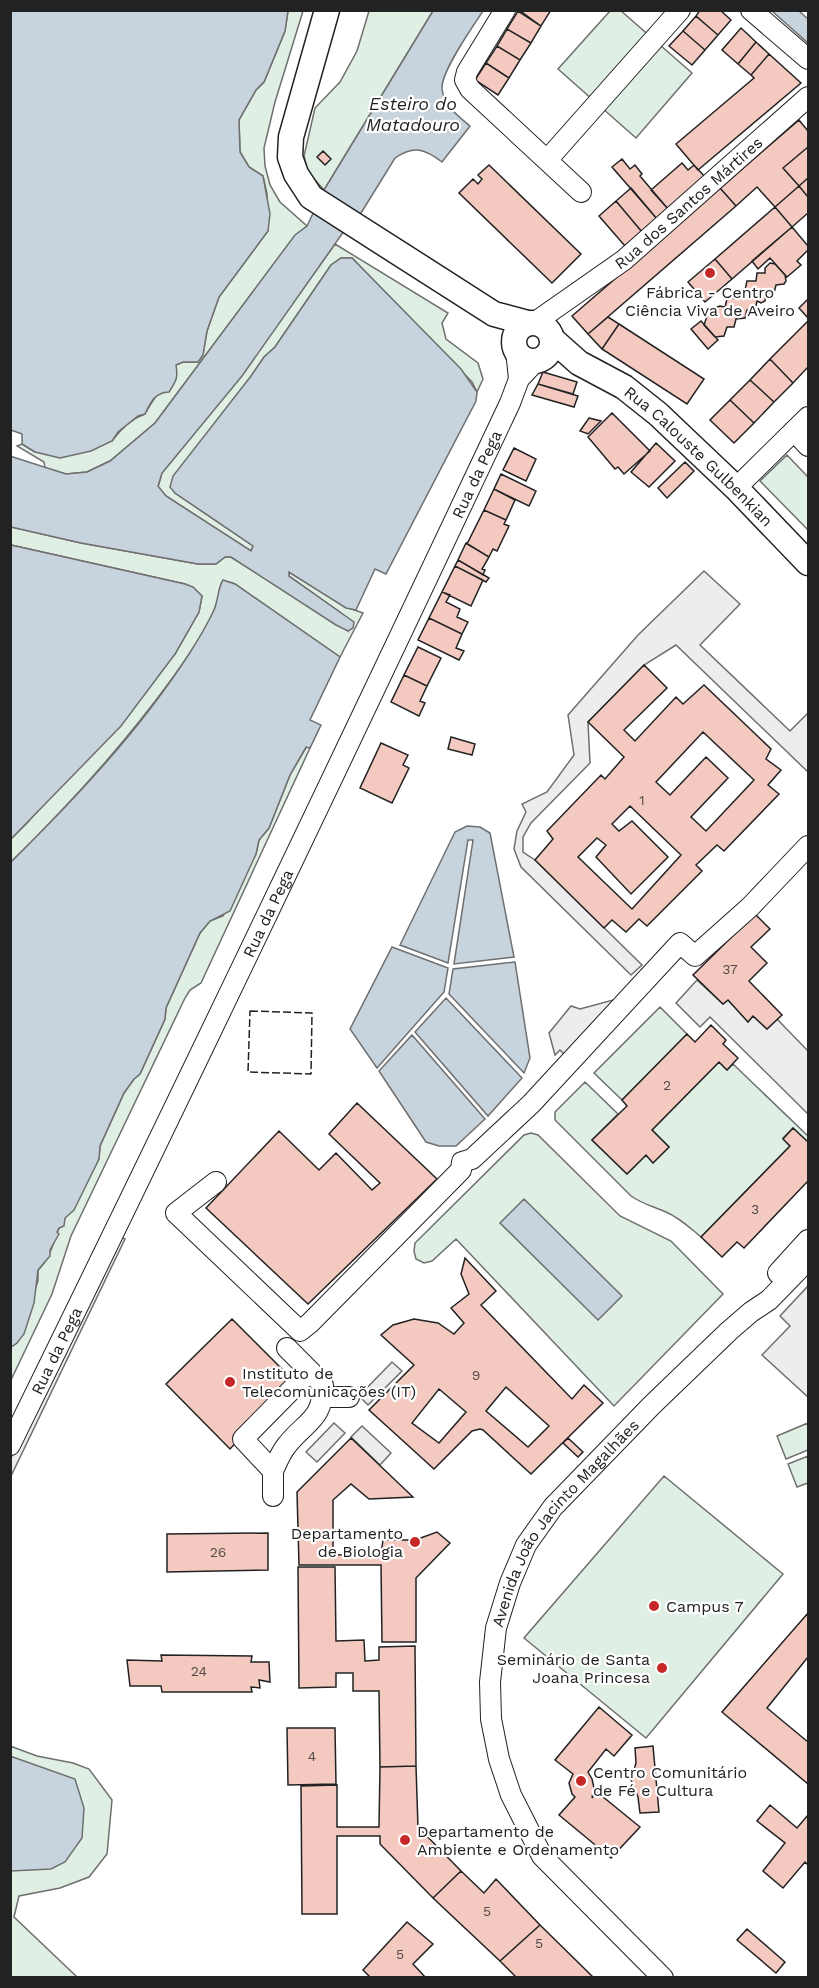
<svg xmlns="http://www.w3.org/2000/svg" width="819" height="1988" font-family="'Work Sans',sans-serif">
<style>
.green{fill:#e0efe3;stroke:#6f6f6f;stroke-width:1.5}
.parking{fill:#ededed;stroke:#6f6f6f;stroke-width:1.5}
.water{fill:#c7d3dd;stroke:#6f6f6f;stroke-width:1.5}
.building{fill:#f3c9c0;stroke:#222;stroke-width:1.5;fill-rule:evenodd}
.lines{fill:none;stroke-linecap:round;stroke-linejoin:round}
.minor-casing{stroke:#222;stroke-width:22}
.major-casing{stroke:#222;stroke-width:27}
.minor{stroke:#fff;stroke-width:20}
.major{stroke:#fff;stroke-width:24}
.fence{stroke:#222;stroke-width:1.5;stroke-dasharray:8 3;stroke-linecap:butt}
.poi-dot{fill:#c62828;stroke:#fff;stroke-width:2}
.labels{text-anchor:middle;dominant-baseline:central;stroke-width:4.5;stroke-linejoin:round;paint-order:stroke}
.number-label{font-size:14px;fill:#564c4a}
.street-label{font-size:16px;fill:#222;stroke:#fff}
.poi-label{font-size:16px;fill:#222;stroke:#fff;text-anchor:start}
.water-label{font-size:18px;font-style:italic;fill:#222;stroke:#fff}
</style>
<rect width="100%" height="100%" fill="#fff"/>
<path class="green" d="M620,10L692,73L636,138L558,69L610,11Z
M288,11H303L275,102L264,148L265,166L270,185L280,202L307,226L295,236L155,423L110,461L87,472L66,474L45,468L44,462L17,446L22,444L35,452L112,441C120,430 131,419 145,414C154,397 167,383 176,365L183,362H198L203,355L207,331L219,297L268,231L267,194L263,176L249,167L240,152L239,120L256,90L264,82L285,31Z
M369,11H433L324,190L308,172L304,156L315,108L340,82L357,51Z
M335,244L448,313L442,323L446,339L478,363L483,379L477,392L472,382L352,258H341L331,265L275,347L264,357L175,493L253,546L251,551L166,496L158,487L162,473L241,376Z
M787,455L808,477V530L760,481Z
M11,527L81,543L198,564H216L225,557H231L348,631L341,613L289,576V572L346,607L363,613L340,657L235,584L229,582L221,584C217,619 191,652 171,680C123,746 69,805 11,862V839L28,822L175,654L199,612L202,596L185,584L11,545Z
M307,746L310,748L201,983L190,990L185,998L71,1236L52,1294L11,1380V1347L17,1343L38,1281V1270C49,1261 54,1241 59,1228L63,1226L65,1218L99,1159L100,1146L124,1093L134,1079L140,1074L165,1019L166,1008L200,933L210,921L223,916L256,854L259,840L269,828L290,775Z
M660,1007L687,1034L622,1100L594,1073Z
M719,1062L727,1070L733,1064L808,1136V1142L793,1128L783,1138L790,1146L701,1237C690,1228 680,1218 666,1212C653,1206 644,1205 631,1196L555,1120V1112L585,1082L618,1114L592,1140L627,1174L646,1155L653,1163L669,1147L652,1130Z
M531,1133L538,1135L620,1216L671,1241L723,1294L614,1406L456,1239L432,1261L424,1263L416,1259L414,1251L415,1243L524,1135Z
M808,1423V1450L786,1459L777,1436Z
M808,1456V1483L797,1487L788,1464Z
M664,1476L783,1574L646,1738L524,1638Z
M10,1746L37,1756L73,1763L89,1769L112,1800L107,1854L89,1877L60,1888L19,1896L14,1917L77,1977H11Z"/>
<path class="parking" d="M704,571L740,604L700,645L790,731L808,713V772L676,645L644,665L588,722L590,763L531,823L523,837V852L535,860L642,965L631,975L521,867L514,849L517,831L526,812L522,804L547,792L574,755L568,715L638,635Z
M697,980L723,1004L728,1000L748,1021L753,1016L767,1029L777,1019L808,1051V1114L710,1017L700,1027L676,1003Z
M613,1000L623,1009L568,1058L560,1050L555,1055L549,1033L571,1006L580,1009Z
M118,1235L125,1239L11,1476L10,1460Z
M808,1286V1397L762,1355L790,1326L780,1316Z
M392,1362L402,1371L368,1405L359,1396Z
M334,1423L345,1433L317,1462L306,1452Z
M362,1426L391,1453L380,1465L351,1437Z"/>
<path class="water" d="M11,10L288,11L285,31L264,82L256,90L239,120L240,152L249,167L263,176L270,214L268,231L219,297L207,331L203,355L198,362H183L176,365C178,377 177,380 169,392C154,393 151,402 145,414L138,416L118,432L112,441L91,451L60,458L35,452L22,444V434L11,430Z
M433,11H483C473,26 440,73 442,89C444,106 458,116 470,126L442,162C425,149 414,145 395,158L361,213L356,214L242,376L162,473L158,486L166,496L251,551L253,546L175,493L170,487L173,476L251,376L264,357L275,347L331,265L341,258H352L461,369L477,392L476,401L386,574L375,569L356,610L346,608L289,572V576L354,622L353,628L348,631L336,625L231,557H225L216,564H198L81,543L11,527L10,456L66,474L87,472L110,461L155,423L295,235L307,226L324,190Z
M772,11H799L808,19V43Z
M11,545L185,584L193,587L202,596L199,612L175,654L121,726L11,839Z
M223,580L235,584L340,657L310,720L321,725L310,748L306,747L290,775L269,828L259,840L256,854L230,911L210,921L200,933L166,1008L165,1019L140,1074L134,1079L124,1093L100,1146L99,1159L74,1210L65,1218L64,1226L59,1228L57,1232L59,1234L50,1250V1256L38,1270L34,1303L24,1334L17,1343L11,1347V862C76,798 139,731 189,654C198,640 207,625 214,610C218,601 218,587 223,580Z
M467,826L480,827L490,833L514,957L454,964L473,840H468L448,963L400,945L455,832Z
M392,947L448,968L444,992L377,1068L350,1029Z
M515,962L530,1058L524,1073L449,994L453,969Z
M446,998L522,1078L488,1116L415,1032Z
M412,1035L485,1119L456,1146H439L426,1142L379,1071Z
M524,1199L622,1296L598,1320L500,1223Z
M10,1756L75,1779L84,1808L82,1838L65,1862L51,1869L11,1871Z"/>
<path class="building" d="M519,10H551L541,26Z
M700,10H720L731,20L718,35L696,16Z
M518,11L541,26L531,43L507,29Z
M696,16L718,35L705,50L683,31Z
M741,28L756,42L738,64L722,50Z
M507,29L531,43L520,60L497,46Z
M683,31L705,50L692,65L669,46Z
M756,42L769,54L751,75L738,64Z
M497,46L520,60L509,78L486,63Z
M769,54L801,83L698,170L676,144L754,78L751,75Z
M486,63L509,78L498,95L475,80Z
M799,120L808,131V147L783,168L799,186L775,207L757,187L736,206L720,188Z
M808,147V178L799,186L783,168Z
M323,151L331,159L325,165L317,157Z
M622,159L630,169L635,165L642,174L640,176L668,209L657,219L612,167Z
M682,163L688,170L694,165L705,177L668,209L651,190Z
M489,165L581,254L552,283L459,193L473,179L478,184L482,179L478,175Z
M808,178V197L799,186Z
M799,186L808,197V213L792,227L775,207Z
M631,188L657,219L642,232L616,201Z
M720,188L736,206L588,334L572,316Z
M616,201L642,232L625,246L599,216Z
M775,207L792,227L732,279L715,259Z
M792,227L808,246V250L797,261L801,265L787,277L770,258L758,269L752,261Z
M715,259L732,279L705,302L688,282Z
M770,263L775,264L785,275L786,281L784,284L776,285L774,293L766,294L765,301L761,303L757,301L755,310H747L745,318L736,319L734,327H727L724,336L715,337L704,325L707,316L710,314L715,316L717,307L720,306L725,307L727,299L730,297L735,299L737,290H745L747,281H756L757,273H765V268Z
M808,299V318L799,308Z
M608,317L619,324L602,349L588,334Z
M701,321L718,340L708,349L691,329Z
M808,321V367L793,383L770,359Z
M619,324L704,379L687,404L602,349Z
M770,359L793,383L774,402L750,380Z
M543,372L577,382L573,394L538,384Z
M750,380L774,402L754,423L730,400Z
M538,384L578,396L574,407L532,395Z
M730,400L754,423L734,443L710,420Z
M612,413L650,451L624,474L618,467L615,469L588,437Z
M589,418L601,421L588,434L580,431Z
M656,443L675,461L649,487L631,472Z
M514,448L536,459L526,481L503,470Z
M685,462L694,471L667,498L658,488Z
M501,474L536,491L529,506L494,489Z
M494,489L515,500L506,520L484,510Z
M484,510L506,520L504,524L509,526L497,551L493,549L489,557L467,544Z
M466,543L489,557L482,569L485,570L483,575L458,560Z
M458,560L489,578L486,582L455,566Z
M455,566L483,580L471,606L442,592Z
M442,592L450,595L446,602L460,609L457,617L468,622L462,634L429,618Z
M429,618L462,634L456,648L464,651L459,660L418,640Z
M418,647L441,658L427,686L404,675Z
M644,665L667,688L624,730L635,741L676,697L683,704L704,685L771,749L766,759L781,770L768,785L779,794L724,851L717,845L696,865L702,871L647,926L639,919L626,932L612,920L604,928L535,860L553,839L547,831L601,775L605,779L624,757L588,722ZM703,732L754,780L706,831L691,817L728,778L706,757L670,795L656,782ZM630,806L681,855L632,909L578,857L597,838L606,845L596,857L631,894L668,857L632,821L619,831L612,824Z
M404,675L427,686L420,701L425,703L419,716L391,702Z
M451,737L475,744L472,755L448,749Z
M381,743L408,755L403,765L409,768L392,803L360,788Z
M755,914L770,929L751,947L767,963L749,981L782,1015L767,1029L753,1016L748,1022L728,1000L723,1004L693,975Z
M711,1025L726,1040L723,1044L738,1058L727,1070L719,1062L652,1130L669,1147L653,1163L646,1155L627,1174L592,1140L627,1106L622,1100L687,1034L695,1042Z
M357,1103L437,1179L308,1304L206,1208L279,1131L319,1170L336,1153L372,1190L380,1183L329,1134Z
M793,1128L808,1142V1181L744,1248L737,1242L722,1257L701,1237L790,1146L783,1139Z
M465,1258L496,1291L481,1305L572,1399L584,1385L603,1403L531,1474L483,1430L480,1429L472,1431L434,1469L369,1410L414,1365L381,1335L393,1325L414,1319L438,1323L454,1334L464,1323L451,1308L469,1294L461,1274ZM506,1387L549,1426L528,1447L486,1411ZM439,1389L466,1412L439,1443L412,1423Z
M232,1319L294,1381L230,1449L166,1384Z
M351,1438L413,1497L369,1499L351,1484L333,1500V1555L381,1554L383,1540H415L437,1532L450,1543L416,1578V1642H382L381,1565H299L297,1492Z
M568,1438L583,1452L578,1457L563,1443Z
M268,1533V1570L167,1572V1534Z
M298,1567H335L336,1641L364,1640L365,1661L379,1660V1647L415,1646L416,1766L380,1767L379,1691H353V1673H336V1687L299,1688Z
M808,1613V1657L767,1708L808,1742V1784L722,1712Z
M161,1655L252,1656L251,1662H269L270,1682L259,1680L260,1688L251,1687L252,1692H162L161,1686H130L127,1660L162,1661Z
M599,1707L632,1735L614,1756L606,1749L588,1772L592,1779L594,1788L592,1798L597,1792L640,1827L611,1858L559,1815L575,1797L572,1794L569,1783L573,1774L555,1760Z
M287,1728H335L336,1784L288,1785Z
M653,1746L659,1812L640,1813L638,1797L631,1780L636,1763L635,1748Z
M416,1766L418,1827L461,1871L433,1898L380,1844V1836H337V1914H302L301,1786L337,1785V1827H379L380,1767Z
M770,1805L797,1828L808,1815V1865L805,1862L783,1888L763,1871L785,1843L757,1821Z
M461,1871L484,1893L496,1879L540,1925L500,1961L433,1898Z
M407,1922L433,1944L413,1964L426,1978H371L363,1970Z
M540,1925L594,1978H517L500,1961Z
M747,1929L785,1962L776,1973L737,1940Z"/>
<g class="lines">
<g class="minor-casing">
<g id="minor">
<path d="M505,10L467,72L465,80L470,89L581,192"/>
<path d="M751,10L808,59"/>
<path d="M548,159L680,10"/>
<path id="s1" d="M534,323L624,260L808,97"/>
<path d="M516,350L519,379"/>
<path d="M794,431L808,446"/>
<path d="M736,488L808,417"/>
<path d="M216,1182L176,1213L300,1331L310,1323L461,1170L462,1162L472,1159L531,1104L680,943L695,956L750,907L808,846"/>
<path d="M778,1273L808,1240"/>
<path d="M287,1348L310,1371L243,1439L273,1471C277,1462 281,1452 287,1445C306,1421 323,1420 323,1385L310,1371"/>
<path d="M323,1397H349"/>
<path id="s2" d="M10,1445C180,1099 346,751 510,403L519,379L536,361"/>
<path d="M273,1471V1496"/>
<path id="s3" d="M663,1978L542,1856L511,1795L499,1759L491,1719L490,1682L496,1628L510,1583L526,1545L553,1507L652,1405L729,1331L751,1312L769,1300L808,1260"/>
</g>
</g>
<g class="major-casing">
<g id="major">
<path d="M327,10L291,137L290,157L296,174L311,197L494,314L528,323"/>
<circle cx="533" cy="342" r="19"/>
<path id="s4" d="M552,339L579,363L624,387L658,414L736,488L808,563"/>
</g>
</g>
<use href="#minor" class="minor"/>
<use href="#major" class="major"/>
<path class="fence" d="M250,1011L312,1013L311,1074L248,1072Z"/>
</g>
<g class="poi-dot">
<circle cx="710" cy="273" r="6"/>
<circle cx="230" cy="1382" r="6"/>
<circle cx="415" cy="1542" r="6"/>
<circle cx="654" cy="1606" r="6"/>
<circle cx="662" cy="1668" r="6"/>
<circle cx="581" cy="1781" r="6"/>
<circle cx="405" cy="1840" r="6"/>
</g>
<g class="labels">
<g class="number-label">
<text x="642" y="800">1</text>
<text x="730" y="969">37</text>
<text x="667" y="1085">2</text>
<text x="755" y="1209">3</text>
<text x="476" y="1375">9</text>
<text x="218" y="1552">26</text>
<text x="199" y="1671">24</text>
<text x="312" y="1756">4</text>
<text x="487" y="1911">5</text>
<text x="539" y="1943">5</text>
<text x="400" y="1954">5</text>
</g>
<g class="street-label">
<text stroke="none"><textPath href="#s1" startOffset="196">Rua dos Santos Mártires</textPath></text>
<text stroke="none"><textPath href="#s4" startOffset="189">Rua Calouste Gulbenkian</textPath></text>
<text stroke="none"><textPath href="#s2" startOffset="1077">Rua da Pega</textPath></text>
<text stroke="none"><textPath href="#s2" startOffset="591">Rua da Pega</textPath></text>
<text stroke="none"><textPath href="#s2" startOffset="105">Rua da Pega</textPath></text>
<text stroke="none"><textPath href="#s3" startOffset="538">Avenida João Jacinto Magalhães</textPath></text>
</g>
<g class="poi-label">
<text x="710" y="292" text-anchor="middle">Fábrica - Centro<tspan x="710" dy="18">Ciência Viva de Aveiro</tspan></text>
<text x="242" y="1373">Instituto de<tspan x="242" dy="18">Telecomunicações (IT)</tspan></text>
<text x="403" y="1533" text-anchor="end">Departamento<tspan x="403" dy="18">de Biologia</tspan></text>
<text x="666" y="1606">Campus 7</text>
<text x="650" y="1659" text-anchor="end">Seminário de Santa<tspan x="650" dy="18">Joana Princesa</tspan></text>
<text x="593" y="1772">Centro Comunitário<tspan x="593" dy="18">de Fé e Cultura</tspan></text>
<text x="417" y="1831">Departamento de<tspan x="417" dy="18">Ambiente e Ordenamento</tspan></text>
</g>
<g class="water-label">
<text x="413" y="103">Esteiro do<tspan x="413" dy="21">Matadouro</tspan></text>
</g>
</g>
<rect width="819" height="1988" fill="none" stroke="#222222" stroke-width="24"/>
</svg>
